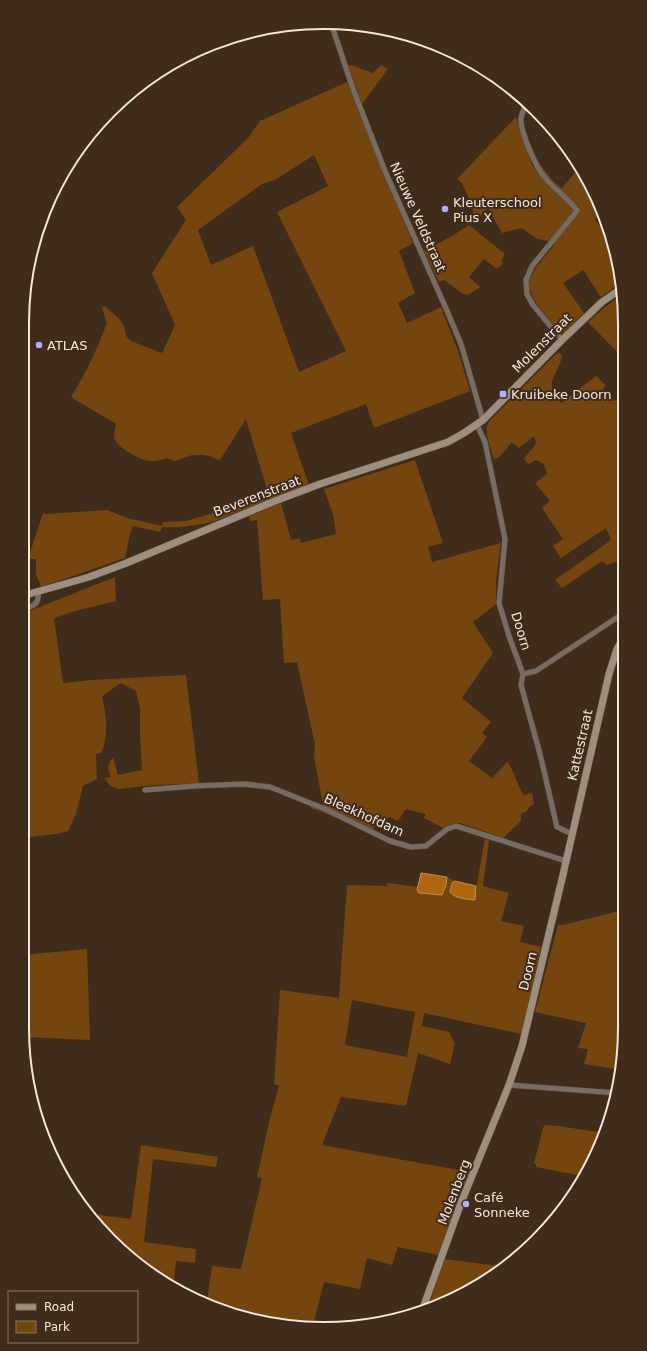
<svg xmlns="http://www.w3.org/2000/svg" width="647" height="1351" font-family="'DejaVu Sans',sans-serif">
<style>
.green{fill:#754510;fill-rule:evenodd}
.water{fill:#ae6611;stroke:#c38d4e}
.lines{fill:none;stroke-linecap:round;stroke-linejoin:round}
.street-casing{stroke:#5c4a3a;stroke-width:6}
.secondary-casing{stroke:#5c4a3a;stroke-width:8}
.street{stroke:#766c64;stroke-width:5}
.secondary{stroke:#9d8e80;stroke-width:7}
.poi-dot{fill:#afaefa;stroke:#3f2c1b;stroke-width:1.5}
.labels{text-anchor:middle;dominant-baseline:central;stroke-width:4;stroke-linejoin:round;paint-order:stroke}
.poi-label{font-size:13px;fill:#f3e7dc;stroke:#3f2c1b;text-anchor:start}
.street-label{font-size:13px;fill:#f3e7dc;stroke:#3f2c1b}
.rim{fill:none;stroke:#f3e7dc;stroke-width:2}
</style>
<rect width="100%" height="100%" fill="#3f2c1b"/>
<path class="green" d="M351,65L373,73L381,65L388,69L362,104L348,66Z
M347,82L413,243L399,251L415,293L398,303L407,323L441,307L459,354L470,391L374,428L366,404L291,433L309,485L212,522C195,526 179,528 162,527L160,532L133,526L130,534L125,558L41,587L36,574V559H28L43,513L47,514L107,510L127,518L162,526L163,522L186,521L210,514L268,493L246,419L220,460L205,455H192L175,461L167,458C163,459 159,461 155,461C144,463 121,450 115,440C113,435 115,429 116,424L71,397C86,373 97,349 107,323L102,308L105,306C116,317 125,320 126,336L131,341L162,353L175,325L152,273L186,220L177,207L248,138L260,121ZM314,155L328,186L277,212L346,351L299,372L253,246L211,265L198,230L262,184L275,180Z
M516,117L533,167L541,166L554,182L562,188L579,168L602,208L603,213L595,219L612,246L622,282L601,297L583,270L563,283L584,313L563,333H559L534,300L528,286L529,281L535,269L554,245L550,239L549,241L537,239L522,228L502,233L488,208L476,220L473,213V208L462,183L457,179Z
M469,225L505,254L501,261L503,263L497,269L484,259L469,277L480,287L468,295L463,294L444,280L439,282L424,251L455,234Z
M616,299L622,305L623,358L588,322L605,307Z
M558,352L562,355C559,377 541,380 561,403L596,376L606,385L603,389L614,401L617,399L623,404V551L617,555L618,561L607,565L602,561L562,588L555,580L611,540L606,528L561,558L553,546L563,539L542,508L550,501L535,483L547,474L544,464L536,460L529,464L524,459C527,453 533,450 536,443L534,436L519,448L512,442L501,455L494,460C491,448 483,432 489,421Z
M415,460L443,543L428,547L432,562L501,543L496,579V604L473,622L493,653L462,698L491,722L482,733L487,737L469,761L492,778L508,761L523,795L532,793L534,804L530,806L527,811L521,814V821L503,838L460,823H454L443,828L424,818L426,814L406,809L398,821L390,817L378,822L372,830L350,823L311,808L313,801L323,805L314,756L315,745L297,662L284,663L280,599L263,600L257,520L250,521L249,516L281,503L291,540L300,538L301,543L336,534L333,514L324,489Z
M115,577L116,601L79,610L54,618L63,683L92,680L186,675L199,783L154,785L119,789C112,788 108,784 104,778L111,777C107,768 107,765 113,757L118,775L142,770L140,736V709L136,691L121,683L112,689L102,697C107,716 108,734 102,752L96,754L97,779L83,786L76,814L68,831L56,834L22,838V614Z
M485,839L489,840L483,886L509,893L501,921L524,926L520,942L541,947L522,1034L424,1013L422,1026L449,1032L454,1042L455,1043L450,1064L418,1053L406,1106L341,1097L322,1145L469,1172L438,1255L398,1247L392,1265L367,1258L360,1289L324,1282L313,1325L264,1323L207,1302L212,1266L241,1269L262,1178L257,1177L270,1118L279,1086L274,1084L280,990L339,998L347,885L387,886V883L418,887L417,890L446,886L447,877L455,881L452,883L474,900ZM352,1000L415,1012L407,1057L345,1045Z
M623,910L622,918H625V1033H618L615,1069L584,1064L588,1049L578,1048L586,1023L535,1012L558,925H563Z
M87,949L90,1040L24,1037L22,1027L23,1020L22,955Z
M544,1125L558,1126L605,1133L602,1143L582,1176L536,1167V1164L534,1163Z
M141,1145L218,1157L216,1167L153,1159L144,1242L196,1249L195,1263L176,1261L173,1289L125,1254L90,1217L91,1214L131,1219Z
M444,1259L507,1267L457,1298L429,1306Z"/>
<path class="water" d="M421,873L447,877L446,885L442,895L419,893L417,890Z
M455,881L476,886L475,900C466,899 456,899 450,892L452,883Z"/>
<g class="lines">
<g class="street-casing">
<path id="street" d="M331,23L353,89L385,171L448,313L461,344L483,420
M527,104C524,108 522,113 521,118C520,132 537,170 547,180C556,191 570,199 577,211L532,266L526,280L527,294L533,305L562,340
M477,425L485,442L505,539L499,603L509,636L523,674L521,685L540,754L557,827L572,834
M22,610C32,606 40,605 38,592
M523,674L536,671L624,613
M145,790L194,786L244,784L270,787L325,809L390,841L411,847L426,846L447,829L456,826L566,861
M509,1085L617,1093"/>
</g>
<g class="secondary-casing">
<path id="secondary" d="M22,596L89,577L124,564L275,501L320,484L448,442L464,433L483,420L562,340L602,302L622,288
M423,1308L461,1203L509,1085L522,1046L562,879L609,674L617,649L624,637"/>
</g>
<use href="#street" class="street"/>
<use href="#secondary" class="secondary"/>
</g>
<g class="poi-dot">
<circle cx="445" cy="209" r="4"/>
<circle cx="39" cy="345" r="4"/>
<rect x="499" y="390" width="8" height="8" rx="2"/>
<circle cx="466" cy="1204" r="4"/>
</g>
<g class="labels">
<g class="poi-label">
<text x="453" y="202">Kleuterschool<tspan x="453" dy="15">Pius X</tspan></text>
<text x="47" y="345">ATLAS</text>
<text x="511" y="394">Kruibeke Doorn</text>
<text x="474" y="1197">Café<tspan x="474" dy="15">Sonneke</tspan></text>
</g>
<g class="street-label">
<text transform="translate(418 217) rotate(66)">Nieuwe Veldstraat</text>
<text transform="translate(542 343) rotate(-45)">Molenstraat</text>
<text transform="translate(257 496) rotate(-21)">Beverenstraat</text>
<text transform="translate(521 631) rotate(73)">Doorn</text>
<text transform="translate(580 745) rotate(-77)">Kattestraat</text>
<text transform="translate(364 815) rotate(24)">Bleekhofdam</text>
<text transform="translate(528 971) rotate(-76)">Doorn</text>
<text transform="translate(454 1192) rotate(-69)">Molenberg</text>
</g>
</g>
<path d="M0 0H647V1351H0ZM323 29H324A294 294 0 0 1 618 323V1028A294 294 0 0 1 324 1322H323A294 294 0 0 1 29 1028V323A294 294 0 0 1 323 29Z" fill="#3f2c1b" fill-rule="evenodd"/>
<path class="rim" d="M323 29H324A294 294 0 0 1 618 323V1028A294 294 0 0 1 324 1322H323A294 294 0 0 1 29 1028V323A294 294 0 0 1 323 29Z"/>
<rect x="8" y="1291" width="130" height="52" fill="#3f2c1b" stroke="#877768"/>
<rect x="16" y="1304" width="20" height="6" fill="#9d8e80" stroke="#877768"/>
<text x="44" y="1311" font-size="12" fill="#f3e7dc">Road</text>
<rect x="16" y="1321" width="20" height="12" fill="#754510" stroke="#877768"/>
<text x="44" y="1331" font-size="12" fill="#f3e7dc">Park</text>
</svg>
